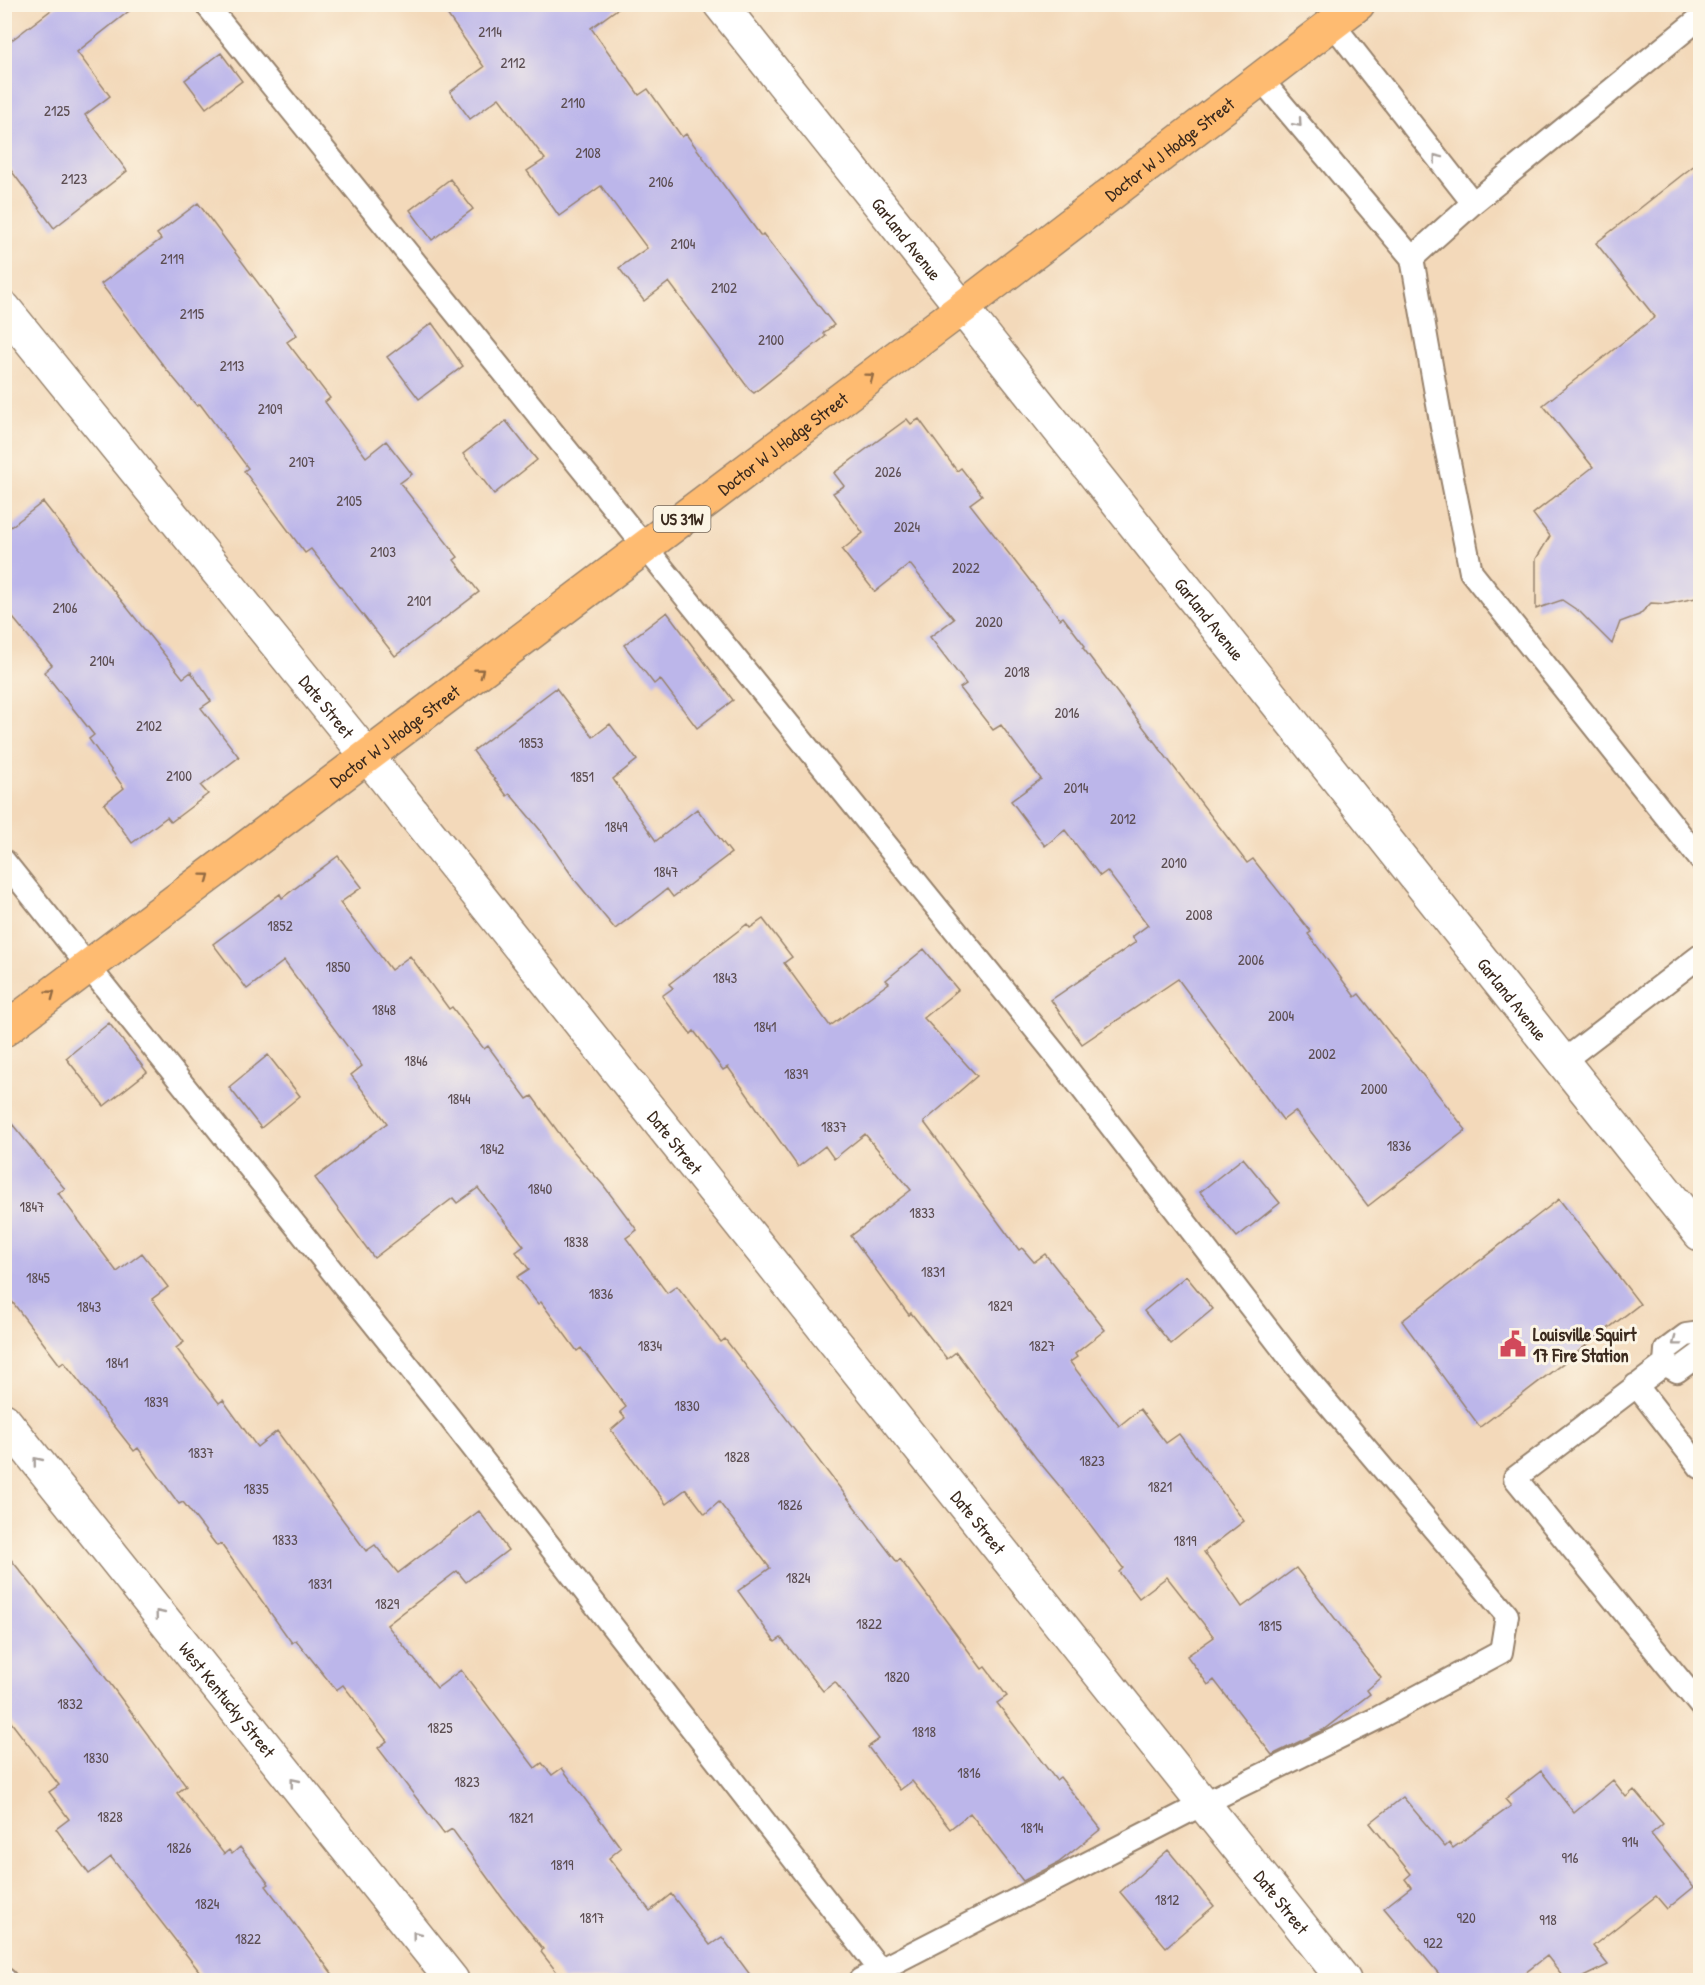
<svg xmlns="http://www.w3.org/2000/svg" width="1705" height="1985" font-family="'Patrick Hand',sans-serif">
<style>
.building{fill:#bcb6ea}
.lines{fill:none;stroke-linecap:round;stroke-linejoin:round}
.lane-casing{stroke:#97826c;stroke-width:26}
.street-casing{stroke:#97826c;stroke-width:36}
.primary-casing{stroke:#97826c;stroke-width:36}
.lane{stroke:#fff;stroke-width:22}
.street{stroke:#fff;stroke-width:33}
.primary{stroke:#febb71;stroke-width:33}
.oneway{stroke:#a79f9a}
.oneway2{stroke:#936b43}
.labels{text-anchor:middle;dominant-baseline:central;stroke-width:6;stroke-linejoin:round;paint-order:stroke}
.number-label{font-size:15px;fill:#5b4d51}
.shield{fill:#fcf5e5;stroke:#75675a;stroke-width:1.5}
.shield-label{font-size:16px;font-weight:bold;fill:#3b2a1e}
.street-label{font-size:18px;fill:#3b2a1e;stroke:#fcf5e5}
.poi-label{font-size:18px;font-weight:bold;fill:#3b2a1e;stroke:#fcf5e5;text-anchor:start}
</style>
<rect width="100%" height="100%" fill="#fcf5e5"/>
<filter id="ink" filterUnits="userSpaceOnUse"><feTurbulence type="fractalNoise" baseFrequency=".0167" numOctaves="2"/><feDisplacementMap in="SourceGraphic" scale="12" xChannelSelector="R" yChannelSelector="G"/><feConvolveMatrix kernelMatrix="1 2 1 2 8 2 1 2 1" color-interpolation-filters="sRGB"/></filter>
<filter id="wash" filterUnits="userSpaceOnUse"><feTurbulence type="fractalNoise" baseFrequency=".008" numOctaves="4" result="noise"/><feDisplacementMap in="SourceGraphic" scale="24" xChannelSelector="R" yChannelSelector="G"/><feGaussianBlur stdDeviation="1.35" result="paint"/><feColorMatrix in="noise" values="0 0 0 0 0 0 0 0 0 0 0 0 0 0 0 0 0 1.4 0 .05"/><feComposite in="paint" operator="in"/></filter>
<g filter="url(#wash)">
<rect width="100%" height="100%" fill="#f3d9ba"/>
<g id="blocks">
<path class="building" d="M59,4H138L77,52L110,96L85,115L127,171L54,228L4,161V46Z
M440,4H624L591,28L639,95L648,89L682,137L686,134L761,236L763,234L834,325L823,333L826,336L754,393L749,389L669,282L644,301L619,268L647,248L601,186L559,216L527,171L545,159L499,98L470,119L450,92L484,67Z
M221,53L242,81L206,108L185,80Z
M1701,160V597L1667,604L1651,603L1639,615L1620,622L1612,644L1580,612L1562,600L1536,609V559L1550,536L1533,514L1593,467L1543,405L1655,317L1596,243Z
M450,179L473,209L432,240L410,210Z
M198,203L297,335L287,342L330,398L325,402L366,457L386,441L412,474L400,483L458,557L454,560L479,592L395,656L311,549L305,553L244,471L248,468L200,404L197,406L166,369L101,284L161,239L157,234Z
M432,323L463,366L419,399L387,357Z
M907,419L911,424L919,419L957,471L961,468L982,495L970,504L1060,619L1063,617L1085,646L1083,648L1247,863L1253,859L1311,932L1308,934L1355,997L1359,994L1466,1130L1368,1206L1295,1111L1283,1120L1178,979L1082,1044L1051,1000L1136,942L1132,937L1148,925L1107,871L1100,876L1065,830L1045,846L1011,801L1041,779L1001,725L993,730L960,688L966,684L930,637L954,619L910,564L875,592L842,550L863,533L833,493L844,486L834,473Z
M506,421L537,460L494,494L463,454Z
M43,502L183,678L191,672L211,701L201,708L239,757L201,786L208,794L171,822L167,817L132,843L104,804L124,788L89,739L94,735L44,672L52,665L4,607V532Z
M667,612L733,700L697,728L660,679L654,684L624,645Z
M556,688L593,737L610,724L637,760L613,779L656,841L697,809L731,853L673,897L667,889L615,929L575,880L541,831L510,794L507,796L473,751Z
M338,856L362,887L340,903L391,970L410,956L449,1009L452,1007L484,1049L488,1046L527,1099L532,1096L567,1144L604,1186L637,1230L626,1238L667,1293L677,1286L721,1342L725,1339L897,1562L900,1559L982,1669L985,1667L1007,1696L997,1703L1056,1780L1060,1777L1101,1829L1058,1863L1023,1881L970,1813L950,1829L912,1781L900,1790L868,1747L879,1739L835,1682L823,1691L781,1638L775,1642L738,1591L770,1568L719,1502L705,1514L686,1489L666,1504L611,1430L625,1418L620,1412L626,1407L581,1348L577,1351L541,1302L538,1304L517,1277L529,1269L516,1252L524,1246L478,1188L457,1203L453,1198L374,1258L315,1178L387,1123L351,1075L362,1066L284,961L247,989L213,944L280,894L282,898Z
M763,919L792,957L784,963L830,1026L889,983L886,980L924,949L958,990L924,1018L977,1076L924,1122L1019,1250L1022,1248L1034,1262L1045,1254L1105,1330L1075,1354L1077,1357L1070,1362L1119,1426L1140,1409L1166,1443L1179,1434L1244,1521L1204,1552L1242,1607L1296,1568L1381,1678L1367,1690L1370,1694L1323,1730L1272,1755L1214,1680L1208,1685L1187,1656L1214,1637L1167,1577L1139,1598L1119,1572L1123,1568L1077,1507L1036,1458L956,1352L947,1359L911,1313L909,1315L851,1236L911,1190L865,1134L834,1159L825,1146L798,1167L728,1067L723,1070L694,1031L691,1034L662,996L673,988L669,984L747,924L750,928Z
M109,1023L147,1072L104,1106L66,1058Z
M268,1055L300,1096L261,1128L229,1087Z
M4,1114L65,1189L58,1193L117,1272L142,1253L168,1287L152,1299L184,1342L176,1348L219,1403L223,1400L257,1447L277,1431L366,1551L375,1545L398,1573L479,1511L508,1550L466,1582L457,1571L387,1625L437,1688L461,1670L535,1768L542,1763L552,1775L562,1768L621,1848L609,1858L650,1911L671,1894L710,1945L722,1937L754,1980H563L541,1952L543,1949L503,1899L452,1829L444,1834L378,1748L387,1741L343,1685L336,1690L296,1640L292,1643L221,1544L217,1546L183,1502L179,1504L138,1448L134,1451L64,1362L60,1365L4,1291Z
M1243,1158L1280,1203L1237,1237L1200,1192Z
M1559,1199L1640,1304L1480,1427L1402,1321Z
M1186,1276L1213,1309L1171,1344L1144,1311Z
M4,1551L88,1654L186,1786L177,1793L224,1854L229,1850L232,1854L240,1847L269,1884L266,1886L337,1980H206L111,1857L89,1874L56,1829L69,1819L49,1792L59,1785L4,1713Z
M1541,1771L1574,1813L1613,1780L1626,1797L1634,1790L1663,1824L1651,1834L1694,1887L1667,1909L1656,1896L1593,1946L1608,1965L1577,1980H1566L1547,1956L1516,1980H1444L1384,1908L1411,1887L1405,1879L1411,1874L1370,1823L1403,1797L1445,1847L1449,1843L1453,1848L1511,1806L1505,1799Z
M1168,1850L1214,1906L1166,1947L1120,1892Z"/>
</g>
</g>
<g filter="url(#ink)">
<use href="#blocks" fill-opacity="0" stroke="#97826c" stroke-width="1.5"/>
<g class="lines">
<g class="lane-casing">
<path id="lane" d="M206,4L1057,1056L1296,1366L1507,1615L1501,1652L1378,1718L1203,1804L860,1980
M1332,23L1473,203
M1260,78L1412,258L1442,427L1471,572L1700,859
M1412,258L1473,203L1700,18
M4,861L449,1417L881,1971
M1562,1062L1700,956
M1665,1364L1515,1478L1700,1705
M1665,1364L1666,1350L1686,1335L1700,1333
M1665,1364L1677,1371L1700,1354
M1636,1385L1700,1467
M4,1979L5,1980"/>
</g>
<g class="street-casing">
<g id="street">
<path id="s1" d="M720,4L1700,1234"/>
<path id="s2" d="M4,308L368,757L1344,1980"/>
<path id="s3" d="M4,1420L452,1980"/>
</g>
</g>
<g class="primary-casing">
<g id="primary">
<path id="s4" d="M4,1030L962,308L1358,4"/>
</g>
</g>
<use href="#lane" class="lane"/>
<use href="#street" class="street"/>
<use href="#primary" class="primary"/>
</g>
<defs><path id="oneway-chevron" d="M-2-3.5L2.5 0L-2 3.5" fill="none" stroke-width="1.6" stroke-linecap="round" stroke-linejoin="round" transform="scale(1.5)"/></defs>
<g class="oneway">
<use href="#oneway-chevron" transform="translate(1298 123) rotate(49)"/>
<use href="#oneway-chevron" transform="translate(1437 158) rotate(-128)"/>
<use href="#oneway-chevron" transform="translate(1676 1342) rotate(143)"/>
<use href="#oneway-chevron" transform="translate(37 1461) rotate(-129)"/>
<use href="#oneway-chevron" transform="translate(159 1614) rotate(-129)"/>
<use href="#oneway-chevron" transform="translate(294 1782) rotate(-129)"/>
<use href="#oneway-chevron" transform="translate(416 1935) rotate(-129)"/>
</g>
<g class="oneway2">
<use href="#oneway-chevron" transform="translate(870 377) rotate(-37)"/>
<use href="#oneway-chevron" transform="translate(480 672) rotate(-37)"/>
<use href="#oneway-chevron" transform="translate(206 877) rotate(-37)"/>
<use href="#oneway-chevron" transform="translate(51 994) rotate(-37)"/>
</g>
</g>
<defs>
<g id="civic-bare" transform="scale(2.07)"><path d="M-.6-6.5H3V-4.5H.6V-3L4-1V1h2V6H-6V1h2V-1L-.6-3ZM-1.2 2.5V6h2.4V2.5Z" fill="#d1495b" stroke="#fcf5e5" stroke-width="2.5" paint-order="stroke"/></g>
</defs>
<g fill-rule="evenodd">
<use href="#civic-bare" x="1513" y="1344"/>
</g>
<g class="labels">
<g class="number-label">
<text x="490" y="31">2114</text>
<text x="513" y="62">2112</text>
<text x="573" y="102">2110</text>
<text x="57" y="110">2125</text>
<text x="588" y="152">2108</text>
<text x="74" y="178">2123</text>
<text x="661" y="181">2106</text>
<text x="683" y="243">2104</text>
<text x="172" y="258">2119</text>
<text x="724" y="287">2102</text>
<text x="192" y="313">2115</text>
<text x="771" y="339">2100</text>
<text x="232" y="365">2113</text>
<text x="270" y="408">2109</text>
<text x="302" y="461">2107</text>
<text x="888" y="471">2026</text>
<text x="349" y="500">2105</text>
<text x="907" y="526">2024</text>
<text x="383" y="551">2103</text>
<text x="966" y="567">2022</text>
<text x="419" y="600">2101</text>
<text x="65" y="607">2106</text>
<text x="989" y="621">2020</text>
<text x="102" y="660">2104</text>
<text x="1017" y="671">2018</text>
<text x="1067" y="712">2016</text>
<text x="149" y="725">2102</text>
<text x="531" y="742">1853</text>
<text x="179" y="775">2100</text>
<text x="582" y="776">1851</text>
<text x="1076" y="787">2014</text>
<text x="1123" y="818">2012</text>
<text x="616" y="826">1849</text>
<text x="1174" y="862">2010</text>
<text x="666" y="871">1847</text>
<text x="1199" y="914">2008</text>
<text x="280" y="925">1852</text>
<text x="1251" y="959">2006</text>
<text x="338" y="966">1850</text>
<text x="725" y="977">1843</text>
<text x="384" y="1009">1848</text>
<text x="1281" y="1015">2004</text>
<text x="765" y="1026">1841</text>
<text x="1322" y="1053">2002</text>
<text x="416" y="1060">1846</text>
<text x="796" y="1073">1839</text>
<text x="1374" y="1088">2000</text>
<text x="459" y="1098">1844</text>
<text x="834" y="1126">1837</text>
<text x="1399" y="1145">1836</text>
<text x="492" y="1148">1842</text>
<text x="540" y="1188">1840</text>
<text x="32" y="1206">1847</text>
<text x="922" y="1212">1833</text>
<text x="576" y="1241">1838</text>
<text x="933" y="1271">1831</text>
<text x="38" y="1277">1845</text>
<text x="601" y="1293">1836</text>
<text x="1000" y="1305">1829</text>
<text x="89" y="1306">1843</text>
<text x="650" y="1345">1834</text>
<text x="1042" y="1345">1827</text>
<text x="117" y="1362">1841</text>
<text x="156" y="1401">1839</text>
<text x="687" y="1405">1830</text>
<text x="201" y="1452">1837</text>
<text x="737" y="1456">1828</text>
<text x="1092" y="1460">1823</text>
<text x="1160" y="1486">1821</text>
<text x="256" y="1488">1835</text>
<text x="790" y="1504">1826</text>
<text x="285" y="1539">1833</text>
<text x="1185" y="1540">1819</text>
<text x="798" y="1577">1824</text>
<text x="320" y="1583">1831</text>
<text x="387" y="1603">1829</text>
<text x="869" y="1623">1822</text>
<text x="1270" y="1625">1815</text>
<text x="897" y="1676">1820</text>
<text x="70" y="1703">1832</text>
<text x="440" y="1727">1825</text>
<text x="924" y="1731">1818</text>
<text x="96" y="1757">1830</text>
<text x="969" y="1772">1816</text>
<text x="467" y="1781">1823</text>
<text x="110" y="1816">1828</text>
<text x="521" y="1817">1821</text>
<text x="1032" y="1827">1814</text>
<text x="1630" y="1841">914</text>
<text x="179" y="1847">1826</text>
<text x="1570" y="1857">916</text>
<text x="562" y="1864">1819</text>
<text x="1167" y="1899">1812</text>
<text x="207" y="1903">1824</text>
<text x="592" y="1917">1817</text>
<text x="1466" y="1917">920</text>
<text x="1548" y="1919">918</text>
<text x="248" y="1938">1822</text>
<text x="1433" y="1942">922</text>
</g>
<rect class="shield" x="653.5" y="506" width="57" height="26" rx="4.5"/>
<g class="shield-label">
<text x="682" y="519">US 31W</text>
</g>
<g class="street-label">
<text stroke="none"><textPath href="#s4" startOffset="1461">Doctor W J Hodge Street</textPath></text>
<text stroke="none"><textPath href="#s1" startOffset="300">Garland Avenue</textPath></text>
<text stroke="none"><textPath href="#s4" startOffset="975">Doctor W J Hodge Street</textPath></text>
<text stroke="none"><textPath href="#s1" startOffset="786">Garland Avenue</textPath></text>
<text stroke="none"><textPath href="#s2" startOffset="513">Date Street</textPath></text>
<text stroke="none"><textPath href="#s4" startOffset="489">Doctor W J Hodge Street</textPath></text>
<text stroke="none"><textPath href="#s1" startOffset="1272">Garland Avenue</textPath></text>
<text stroke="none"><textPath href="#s2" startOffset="1071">Date Street</textPath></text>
<text stroke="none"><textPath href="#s2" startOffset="1557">Date Street</textPath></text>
<text stroke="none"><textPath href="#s3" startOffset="358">West Kentucky Street</textPath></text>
<text stroke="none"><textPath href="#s2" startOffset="2043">Date Street</textPath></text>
</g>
<g class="poi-label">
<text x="1533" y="1334">Louisville Squirt<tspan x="1533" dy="21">17 Fire Station</tspan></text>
</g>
</g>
<rect width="1705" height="1985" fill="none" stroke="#fcf5e5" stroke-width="24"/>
</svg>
